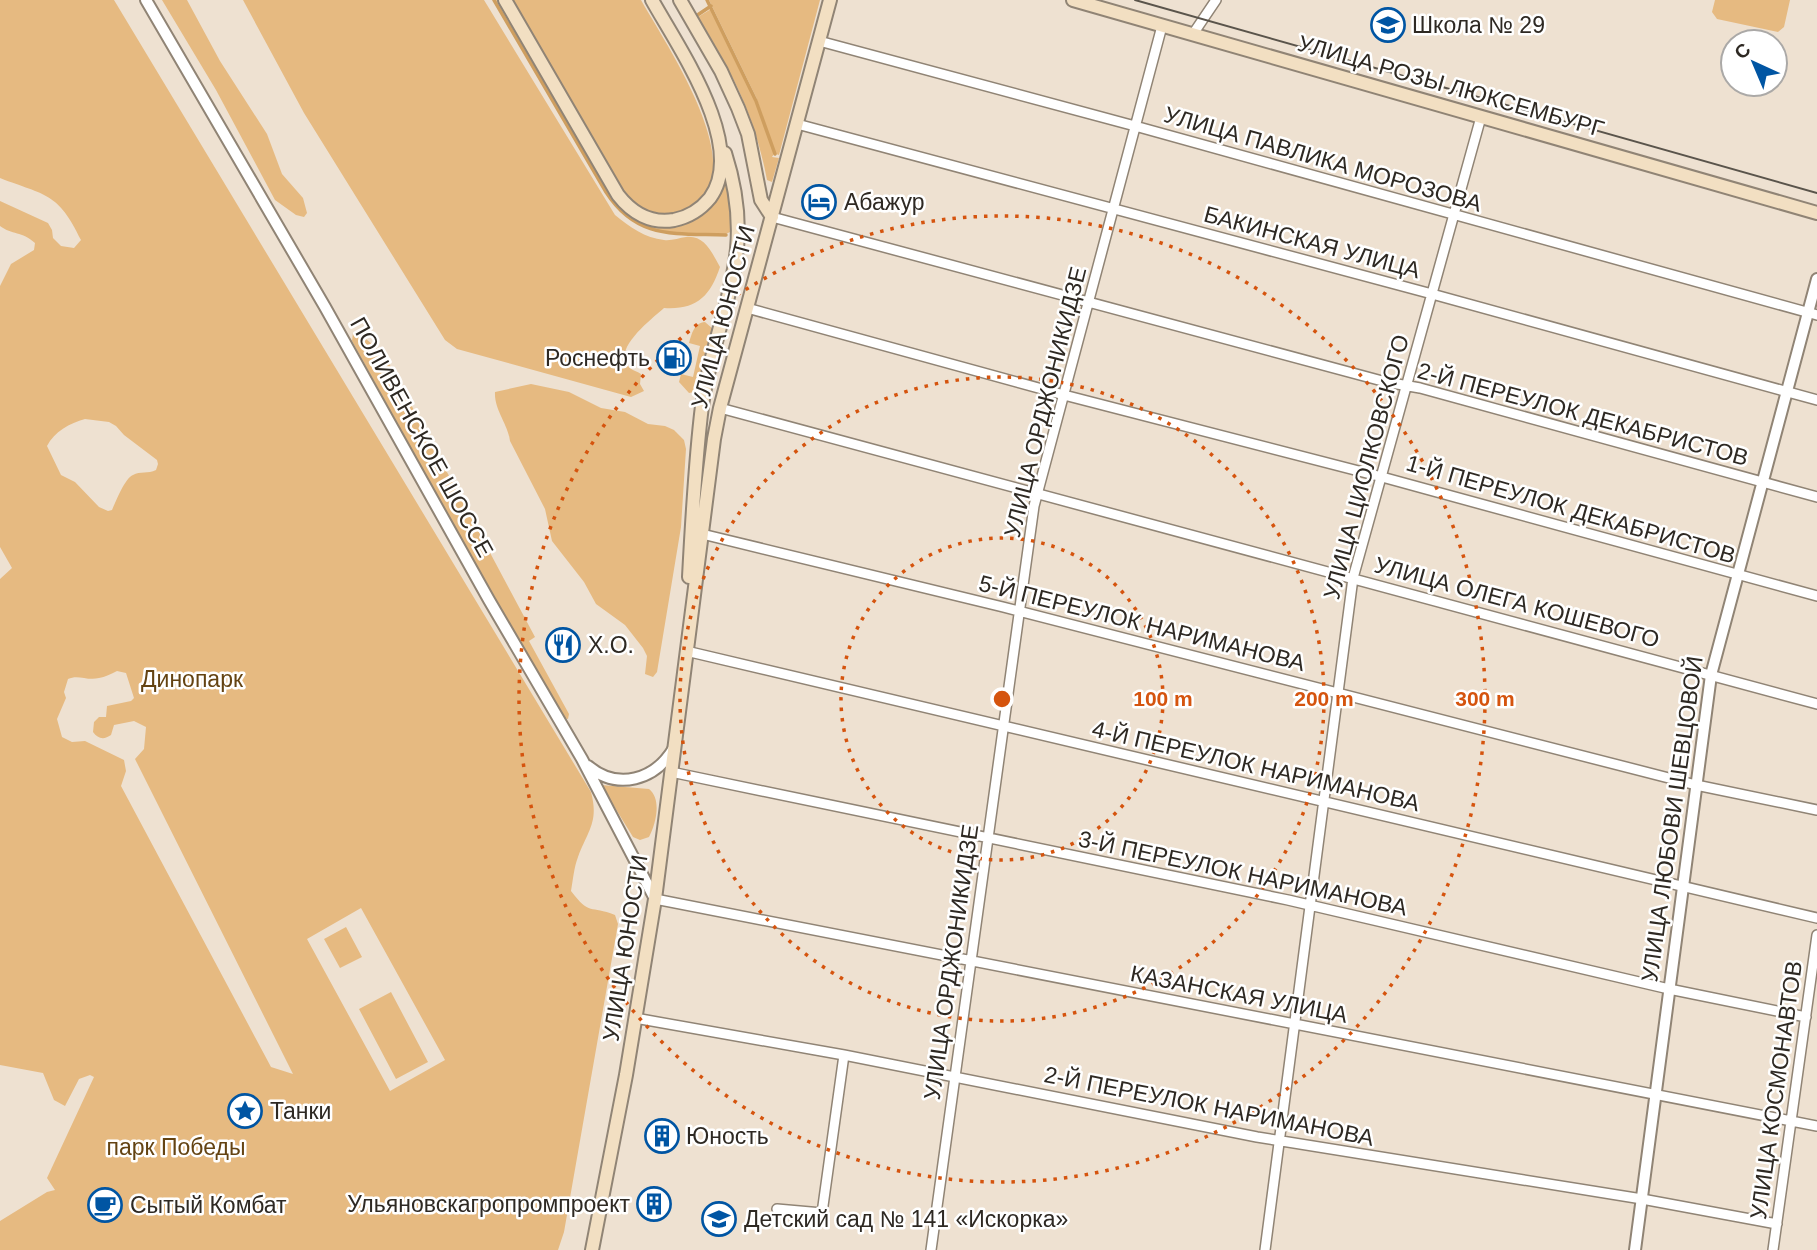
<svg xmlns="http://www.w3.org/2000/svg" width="1817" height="1250" font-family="Arial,sans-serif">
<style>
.green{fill:#e6ba81;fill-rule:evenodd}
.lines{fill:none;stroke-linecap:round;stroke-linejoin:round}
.stream{stroke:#ce9e5f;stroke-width:3.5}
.minor-casing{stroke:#908475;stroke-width:12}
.tertiary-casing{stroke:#908475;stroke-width:14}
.secondary-casing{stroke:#908475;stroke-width:16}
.minor{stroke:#fff;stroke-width:9}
.tertiary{stroke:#fff;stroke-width:10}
.secondary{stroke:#f2dfc2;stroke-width:12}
.tram{stroke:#5a544b;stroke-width:2}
.ring{fill:none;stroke:#d5540e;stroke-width:3.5;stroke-dasharray:3.5 7}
.labels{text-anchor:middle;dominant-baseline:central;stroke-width:5;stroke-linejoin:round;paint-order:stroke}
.poi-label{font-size:23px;fill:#2e2923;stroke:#fff;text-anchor:start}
.street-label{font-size:23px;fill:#2e2923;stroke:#fff}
.park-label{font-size:23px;fill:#644312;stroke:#fff}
.centre{fill:#d5540e;stroke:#fff;stroke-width:3.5}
.ring-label{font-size:21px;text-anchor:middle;font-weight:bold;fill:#d5540e;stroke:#fff;stroke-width:5;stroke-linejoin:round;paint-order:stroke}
</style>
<rect width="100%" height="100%" fill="#eee1d1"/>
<path class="green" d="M0,0H114L591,792C599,822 588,830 578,857C574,867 573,880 571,891C590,916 590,905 615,915L618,924L564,1232L558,1250H0V1221L47,1192L55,1190L47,1178L94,1077L90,1075L79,1079L65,1106L54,1100L43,1073L0,1065V579L12,568L0,547V286L11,264L34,250L35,243C22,231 12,235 0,226V201L48,223L52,230L53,238L61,246L74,248L81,240C58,192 46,196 0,178ZM85,419L109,422L116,426L124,435L157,460L158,464L156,470C148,474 140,471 133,475C125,478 116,501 112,510L108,511L99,507L75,482L61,475L47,446C54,432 70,423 85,419ZM117,671L126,673L134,698L131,701L107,706L106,717H99L94,722L93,732C98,739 104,740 111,735L114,725L134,721L146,727L144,749L135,759L293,1074L271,1067L121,786L126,771L124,760L85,741L72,742L62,737L57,719L66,698L64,692L68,679C78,674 87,681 99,678C105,677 111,674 117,671ZM361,908L445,1060L390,1091L307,939Z
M162,0H187L220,61L267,134L282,174L303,198L307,213L304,217L296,215L275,200L216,90Z
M243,0H484L615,215C630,227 645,238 664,240C671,241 679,238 686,237C705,235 712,253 720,267C710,297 696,310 664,308C653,318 609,351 630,368C633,371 637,371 641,374L640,384L644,391L631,397L457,349L445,340L304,113Z
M496,0H500L614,196L673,226L688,222L706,212L719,197L723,187L727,185L731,198L730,232L726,234C672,232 638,241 606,189Z
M512,0H641C664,42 764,185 681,212C661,218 642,211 627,196Z
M709,0H820L779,155L776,154L769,138L774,154L772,157L779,158L772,182L767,180C755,116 732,72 698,17L711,9L735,56L767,129L756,97Z
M1715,0H1790L1784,27L1778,32L1717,19L1712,12Z
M705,322L713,329L697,389L694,392L689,393L679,382L681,374L693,377L700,346L689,343C692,333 694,323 705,322Z
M353,333L360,334L384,354L535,637L529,641L569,714L568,719L563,718L485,582L352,341Z
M531,384L569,392L601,408L625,412L648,424L665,426L674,430L684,440L686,449L681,527L657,672L653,677L645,674L647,656L643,648L625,625L596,604L584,582L552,541L545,509L510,441C508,424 494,410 495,392Z
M601,785L649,789C662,799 656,824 649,837L640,840L633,837Z
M346,927L362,957L340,968L324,939Z
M391,992L428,1062L396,1079L359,1009Z"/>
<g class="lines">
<path class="stream" d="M494,0L606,192C637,240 675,233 726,235
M707,0L756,101L775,154
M696,16L711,6"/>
<g class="minor-casing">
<path id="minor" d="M1193,34L1216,0
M819,41L1135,126L1817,315
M797,124L1432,294L1817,400
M772,217L1386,382L1420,388L1817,497
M747,308L1064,395L1382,477L1817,596
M720,408L1817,704
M702,534L1003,607L1696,785L1817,810
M686,651L1817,918
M671,772L1288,900L1669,989L1806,1017
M655,899L1817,1126
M635,1018L844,1055L1257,1137L1642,1199L1777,1224
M777,1209L822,1213L844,1055
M931,1250L1034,506L1162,26
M1265,1250L1353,578L1481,117
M1773,1250L1817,935"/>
</g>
<g class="tertiary-casing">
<path id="tertiary" d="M146,0L325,307L489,600L582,759L655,899
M588,766C618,791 655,780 674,748
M1635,1250L1711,675L1817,279"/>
</g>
<g class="secondary-casing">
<path id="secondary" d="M505,0L618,195C632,213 651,224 674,220C689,217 701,209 710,198C748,146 678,47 652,0
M680,0L721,71L738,108L748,134L761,200L772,217
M1073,0L1817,213
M689,577C692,520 695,463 702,406C709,353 731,302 737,249C740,216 735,184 725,153
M592,1250L626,1075L655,899L714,439L720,408L830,0"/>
</g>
<use href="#minor" class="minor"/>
<use href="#tertiary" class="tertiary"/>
<use href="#secondary" class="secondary"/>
<path class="tram" d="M1135,0L1817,193"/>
</g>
<g class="ring">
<circle cx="1002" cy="699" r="161"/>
<circle cx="1002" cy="699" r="322"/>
<circle cx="1002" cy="699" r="483"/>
</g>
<defs>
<g id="school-ring" transform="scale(1.75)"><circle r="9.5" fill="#fff" stroke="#0055a3" stroke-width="1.5"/><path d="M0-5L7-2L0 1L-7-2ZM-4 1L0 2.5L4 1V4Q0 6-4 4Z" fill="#0055a3"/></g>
<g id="hotel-ring" transform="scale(1.75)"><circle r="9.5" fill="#fff" stroke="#0055a3" stroke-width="1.5"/><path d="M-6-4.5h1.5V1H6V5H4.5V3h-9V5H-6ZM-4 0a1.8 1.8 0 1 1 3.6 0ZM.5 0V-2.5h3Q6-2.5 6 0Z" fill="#0055a3"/></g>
<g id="fuel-ring" transform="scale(1.75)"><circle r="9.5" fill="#fff" stroke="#0055a3" stroke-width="1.5"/><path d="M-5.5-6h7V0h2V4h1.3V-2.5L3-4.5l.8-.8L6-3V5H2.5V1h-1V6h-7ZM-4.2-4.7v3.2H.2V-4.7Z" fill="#0055a3"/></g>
<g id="restaurant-ring" transform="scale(1.75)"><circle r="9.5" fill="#fff" stroke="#0055a3" stroke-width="1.5"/><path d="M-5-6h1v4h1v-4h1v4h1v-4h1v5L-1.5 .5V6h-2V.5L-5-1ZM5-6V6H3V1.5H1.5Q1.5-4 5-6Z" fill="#0055a3"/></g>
<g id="sight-ring" transform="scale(1.75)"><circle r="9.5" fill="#fff" stroke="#0055a3" stroke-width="1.5"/><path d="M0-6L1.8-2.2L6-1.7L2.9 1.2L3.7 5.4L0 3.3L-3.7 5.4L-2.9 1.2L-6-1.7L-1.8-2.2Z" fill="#0055a3"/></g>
<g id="building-ring" transform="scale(1.75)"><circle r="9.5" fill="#fff" stroke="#0055a3" stroke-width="1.5"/><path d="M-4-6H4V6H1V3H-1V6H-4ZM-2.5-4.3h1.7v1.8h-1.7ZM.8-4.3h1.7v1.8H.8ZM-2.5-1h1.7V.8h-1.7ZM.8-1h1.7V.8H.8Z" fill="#0055a3"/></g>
<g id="cafe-ring" transform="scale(1.75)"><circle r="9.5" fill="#fff" stroke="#0055a3" stroke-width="1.5"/><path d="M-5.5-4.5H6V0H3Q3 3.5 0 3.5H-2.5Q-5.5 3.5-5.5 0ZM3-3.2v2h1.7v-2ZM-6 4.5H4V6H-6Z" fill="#0055a3"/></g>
</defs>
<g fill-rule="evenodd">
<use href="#school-ring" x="1388" y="25"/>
<use href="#hotel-ring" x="819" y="202"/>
<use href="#fuel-ring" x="674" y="358"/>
<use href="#restaurant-ring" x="563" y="645"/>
<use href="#sight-ring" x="245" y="1111"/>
<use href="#building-ring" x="662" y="1136"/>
<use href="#building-ring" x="654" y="1204"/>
<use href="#cafe-ring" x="105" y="1205"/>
<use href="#school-ring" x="719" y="1219"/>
</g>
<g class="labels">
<g class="poi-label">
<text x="1412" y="25">Школа № 29</text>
<text x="844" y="202">Абажур</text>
<text x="650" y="358" text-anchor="end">Роснефть</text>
<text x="588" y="645">Х.О.</text>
<text x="270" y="1111">Танки</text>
<text x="686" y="1136">Юность</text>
<text x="630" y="1204" text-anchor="end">Ульяновскагропромпроект</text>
<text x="130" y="1205">Сытый Комбат</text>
<text x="744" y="1219">Детский сад № 141 «Искорка»</text>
</g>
<g class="street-label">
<text transform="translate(1451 86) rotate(16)">УЛИЦА РОЗЫ ЛЮКСЕМБУРГ</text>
<text transform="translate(1323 159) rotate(16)">УЛИЦА ПАВЛИКА МОРОЗОВА</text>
<text transform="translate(1312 242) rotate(15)">БАКИНСКАЯ УЛИЦА</text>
<text transform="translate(723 317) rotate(-75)">УЛИЦА ЮНОСТИ</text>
<text transform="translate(1045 402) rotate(-76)">УЛИЦА ОРДЖОНИКИДЗЕ</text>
<text transform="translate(1583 414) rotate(15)">2-Й ПЕРЕУЛОК ДЕКАБРИСТОВ</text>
<text transform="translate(422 437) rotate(61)">ПОЛИВЕНСКОЕ ШОССЕ</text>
<text transform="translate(1366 467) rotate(-75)">УЛИЦА ЦИОЛКОВСКОГО</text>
<text transform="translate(1571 509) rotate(16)">1-Й ПЕРЕУЛОК ДЕКАБРИСТОВ</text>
<text transform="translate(1517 602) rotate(15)">УЛИЦА ОЛЕГА КОШЕВОГО</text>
<text transform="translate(1142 623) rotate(14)">5-Й ПЕРЕУЛОК НАРИМАНОВА</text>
<text transform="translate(1256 766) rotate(13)">4-Й ПЕРЕУЛОК НАРИМАНОВА</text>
<text transform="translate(1672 819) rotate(-82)">УЛИЦА ЛЮБОВИ ШЕВЦОВОЙ</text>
<text transform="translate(1243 873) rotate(12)">3-Й ПЕРЕУЛОК НАРИМАНОВА</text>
<text transform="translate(625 948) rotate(-81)">УЛИЦА ЮНОСТИ</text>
<text transform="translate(951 962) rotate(-82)">УЛИЦА ОРДЖОНИКИДЗЕ</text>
<text transform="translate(1239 994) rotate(11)">КАЗАНСКАЯ УЛИЦА</text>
<text transform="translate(1776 1090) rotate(-82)">УЛИЦА КОСМОНАВТОВ</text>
<text transform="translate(1209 1106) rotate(11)">2-Й ПЕРЕУЛОК НАРИМАНОВА</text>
</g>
<g class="park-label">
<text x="192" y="679">Динопарк</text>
<text x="176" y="1147">парк Победы</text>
</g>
</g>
<circle cx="1002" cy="699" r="10" class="centre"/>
<g class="ring-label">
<text x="1163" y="706">100 m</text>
<text x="1324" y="706">200 m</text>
<text x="1485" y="706">300 m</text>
</g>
<g transform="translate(1754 63) rotate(316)"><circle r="33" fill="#ffffff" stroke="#aba9a7" stroke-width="2"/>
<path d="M0-5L12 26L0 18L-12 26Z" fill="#0055a3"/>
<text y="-10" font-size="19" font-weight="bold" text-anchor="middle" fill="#2e2923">С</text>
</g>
</svg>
